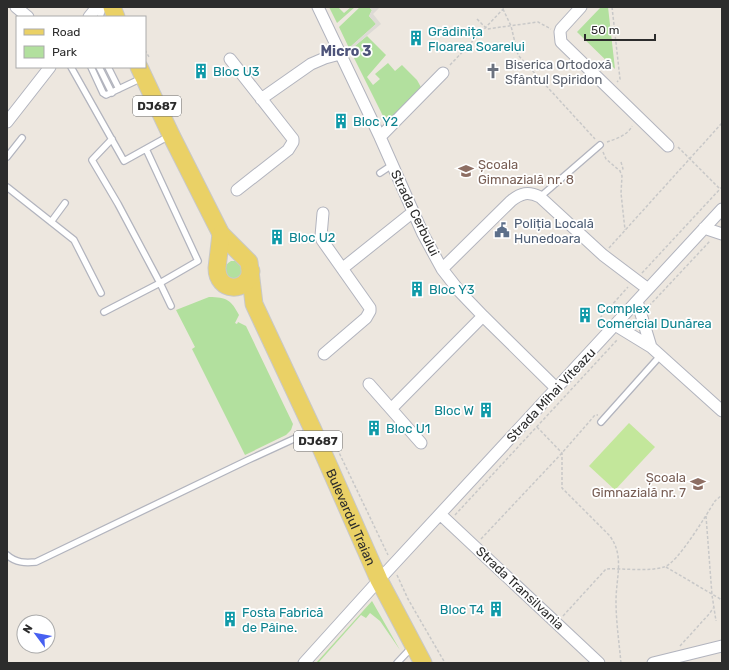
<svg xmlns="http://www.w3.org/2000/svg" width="729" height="670" font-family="Rubik,sans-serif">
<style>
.green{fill:#b2e09e}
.pitch{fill:#c3e79b}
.plaza{fill:#dddad5}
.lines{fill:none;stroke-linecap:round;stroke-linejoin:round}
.lane-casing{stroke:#b2b4be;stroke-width:8}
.street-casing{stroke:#b2b4be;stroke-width:13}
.primary-casing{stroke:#c8c8c8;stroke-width:19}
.path{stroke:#c8c8c8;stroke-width:1.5;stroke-dasharray:3 2;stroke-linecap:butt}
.lane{stroke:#fff;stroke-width:5.5}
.street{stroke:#fff;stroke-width:11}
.primary{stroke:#ead166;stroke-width:17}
.labels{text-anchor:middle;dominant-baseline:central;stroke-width:3.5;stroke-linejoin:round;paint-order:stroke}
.shield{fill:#fff;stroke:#6b6b6b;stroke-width:1}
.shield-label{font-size:12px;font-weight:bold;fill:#2c2c2c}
.culture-label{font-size:13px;fill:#0d838f;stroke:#fff;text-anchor:start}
.worship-label{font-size:13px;fill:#5b616d;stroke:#fff;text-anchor:start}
.education-label{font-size:13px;fill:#785e54;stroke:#fff;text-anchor:start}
.street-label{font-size:13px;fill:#2c2c2c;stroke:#fff}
.service-label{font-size:13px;fill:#4e5e75;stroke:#fff;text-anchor:start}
.neighbourhood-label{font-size:14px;font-weight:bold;fill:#4e547a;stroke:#fff}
</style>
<rect width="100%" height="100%" fill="#ede7df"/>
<path class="green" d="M329,7H338L344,13L351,7H355L337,23Z
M360,7H369L372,10L369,16L376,24L349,48L339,27Z
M601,7H608L615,69L577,32Z
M367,36L386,55L367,77L373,85L380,79L375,74L388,63L395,71L402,65L417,80L422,89L388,121L384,118L350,50Z
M231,261H238L243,265L241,277L233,280L227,277C225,269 224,265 231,261Z
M209,297C227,297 231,300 239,315L235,323L237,324L238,322L246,326L293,424L291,430L286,435L245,455L192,349L195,347L176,310Z
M372,601L400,650L380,621L370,613L366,618L361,615L319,662L320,663H316Z"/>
<path class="pitch" d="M629,423L655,447L615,490L589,466Z"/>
<path class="plaza" d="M369,7H373L375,8L380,7L373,14L381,24L350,50L349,48L376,24L369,16L372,10Z"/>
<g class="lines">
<g class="lane-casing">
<path id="lane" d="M100,17L103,7
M71,67L124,161L169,136
M91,67L103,93L106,95L142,78
M99,67L112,93
M108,67L119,89
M112,139L92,160L118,204L160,283L171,306
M7,157L22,138
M380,173L392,165
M7,187L74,240L101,293
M540,197L600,145
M51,222L65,203
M104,312L160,283L198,261L146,149
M601,422L660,356
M7,555C16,563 25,563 36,562L248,460L311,431
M397,663L412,647"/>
</g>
<g class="street-casing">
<path id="street" d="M16,7L28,17
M318,7L380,137L423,234L442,269L460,292L483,316L556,388
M581,7L561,29L560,32L561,42L668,146
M89,17L97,7
M230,59L293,139V142L288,150L237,190
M261,99L311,64L325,58L340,54
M7,122L50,67
M380,137L443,73
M323,213L321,236L322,240L370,308V311L366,318L324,354
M704,228L722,234
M343,268L413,212
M442,269L511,201C521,193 528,191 540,197L603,255L648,289
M637,301L651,347
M615,325L651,347L722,411
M369,384L421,443
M391,409L483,316
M440,514L599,663
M304,663L379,580L722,209
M653,663L722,646"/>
</g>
<g class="primary-casing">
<g id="primary">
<path d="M112,7L116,17"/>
<path id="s1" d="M139,67L171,135L221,234L249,262L254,304L313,430L379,580L423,663"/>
<path d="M221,234L217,268C217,292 247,294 251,271"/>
</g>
</g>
<path class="path" d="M612,7L620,79L617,82
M503,9L511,26L518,55L595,139
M477,19L487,29L538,22L551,29
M145,50L149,57
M450,65L505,7
M607,142C616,139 628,135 632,126
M678,147L720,189L722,187
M603,152L606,159L620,171
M621,162L623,169L620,171L622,176L621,193L625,230
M609,248L722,123
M642,273L720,189
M649,306L710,241
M600,318L628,287
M537,427L562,453V488L609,535C625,555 616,577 616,601C616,621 619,642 621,663
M333,440L388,555
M455,515L618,339
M706,516L712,595L716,621
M481,539L562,453L595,415H598
M666,567L722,600
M397,575L408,599L445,663
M563,616L606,569C623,568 649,572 664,567C678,563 706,515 715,501L722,495
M680,646L710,613L713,608"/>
<use href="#lane" class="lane"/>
<use href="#street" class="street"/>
<use href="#primary" class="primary"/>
</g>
<defs>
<g id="building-bare" transform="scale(1.2)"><path d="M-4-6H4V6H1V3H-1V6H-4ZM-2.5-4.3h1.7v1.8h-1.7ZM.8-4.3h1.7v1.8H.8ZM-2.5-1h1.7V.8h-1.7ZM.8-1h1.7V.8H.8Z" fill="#0f9aa8" stroke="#fff" stroke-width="2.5" paint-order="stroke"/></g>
<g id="church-bare" transform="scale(1.2)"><path d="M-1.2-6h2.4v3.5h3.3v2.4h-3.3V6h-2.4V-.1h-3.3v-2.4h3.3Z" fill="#6b7280" stroke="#fff" stroke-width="2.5" paint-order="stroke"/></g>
<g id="school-bare" transform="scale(1.2)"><path d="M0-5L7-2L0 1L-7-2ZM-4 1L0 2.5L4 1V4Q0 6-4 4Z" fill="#8d6e63" stroke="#fff" stroke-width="2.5" paint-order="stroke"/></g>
<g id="civic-bare" transform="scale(1.2)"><path d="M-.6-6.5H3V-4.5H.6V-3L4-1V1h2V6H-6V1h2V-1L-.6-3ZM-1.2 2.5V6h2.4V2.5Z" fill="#5c6f8a" stroke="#fff" stroke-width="2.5" paint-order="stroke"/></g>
</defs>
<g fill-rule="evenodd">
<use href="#building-bare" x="416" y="38"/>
<use href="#building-bare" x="201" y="71"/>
<use href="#church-bare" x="493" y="71"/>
<use href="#building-bare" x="341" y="121"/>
<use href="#school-bare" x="466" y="171"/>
<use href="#civic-bare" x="502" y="230"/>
<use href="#building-bare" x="277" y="237"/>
<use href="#building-bare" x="417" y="289"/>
<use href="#building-bare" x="585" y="315"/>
<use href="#building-bare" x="486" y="410"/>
<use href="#building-bare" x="374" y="428"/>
<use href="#school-bare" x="698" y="484"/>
<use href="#building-bare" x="496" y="609"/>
<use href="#building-bare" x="230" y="619"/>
</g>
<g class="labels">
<g class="shield">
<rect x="133" y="96" width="48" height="20" rx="3"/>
<rect x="294" y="431" width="48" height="20" rx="3"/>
</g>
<g class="shield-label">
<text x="157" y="106">DJ687</text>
<text x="318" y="441">DJ687</text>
</g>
<g class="culture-label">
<text x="428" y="31">Grădinița<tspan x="428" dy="15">Floarea Soarelui</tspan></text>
<text x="213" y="71">Bloc U3</text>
<text x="353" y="121">Bloc Y2</text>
<text x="289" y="237">Bloc U2</text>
<text x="429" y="289">Bloc Y3</text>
<text x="597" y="308">Complex<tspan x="597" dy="15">Comercial Dunărea</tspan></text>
<text x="474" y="410" text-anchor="end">Bloc W</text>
<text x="386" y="428">Bloc U1</text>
<text x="484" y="609" text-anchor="end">Bloc T4</text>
<text x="242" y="612">Fosta Fabrică<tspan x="242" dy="15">de Pâine.</tspan></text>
</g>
<g class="worship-label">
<text x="505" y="64">Biserica Ortodoxă<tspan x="505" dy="15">Sfântul Spiridon</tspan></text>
</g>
<g class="education-label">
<text x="478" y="164">Școala<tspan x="478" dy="15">Gimnazială nr. 8</tspan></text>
<text x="686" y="477" text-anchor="end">Școala<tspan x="686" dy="15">Gimnazială nr. 7</tspan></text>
</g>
<g class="street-label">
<text transform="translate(415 213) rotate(64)">Strada Cerbului</text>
<text transform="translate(551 395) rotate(-47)">Strada Mihai Viteazu</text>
<text stroke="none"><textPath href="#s1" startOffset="502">Bulevardul Traian</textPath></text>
<text transform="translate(520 588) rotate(43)">Strada Transilvania</text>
</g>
<g class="service-label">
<text x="514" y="223">Poliția Locală<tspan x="514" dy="15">Hunedoara</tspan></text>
</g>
<g class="neighbourhood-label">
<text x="346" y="51">Micro 3</text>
</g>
</g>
<rect width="729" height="670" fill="none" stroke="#2c2c2c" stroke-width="16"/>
<rect x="16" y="16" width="130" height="52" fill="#ffffff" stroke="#ababab"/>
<rect x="24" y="29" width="20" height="6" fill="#ead166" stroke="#ababab"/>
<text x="52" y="36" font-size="12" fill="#2c2c2c">Road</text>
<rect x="24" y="46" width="20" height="12" fill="#b2e09e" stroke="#ababab"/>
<text x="52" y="56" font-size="12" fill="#2c2c2c">Park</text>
<g transform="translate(36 634) rotate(302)"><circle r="19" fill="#ffffff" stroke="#ababab"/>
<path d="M0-3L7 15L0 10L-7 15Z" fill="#4760f1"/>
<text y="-6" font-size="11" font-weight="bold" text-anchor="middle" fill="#2c2c2c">N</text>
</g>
<path d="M585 34v6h70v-6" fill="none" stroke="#2c2c2c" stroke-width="2"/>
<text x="591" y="34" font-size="12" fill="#2c2c2c" stroke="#ffffff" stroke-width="3" paint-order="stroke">50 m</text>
</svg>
